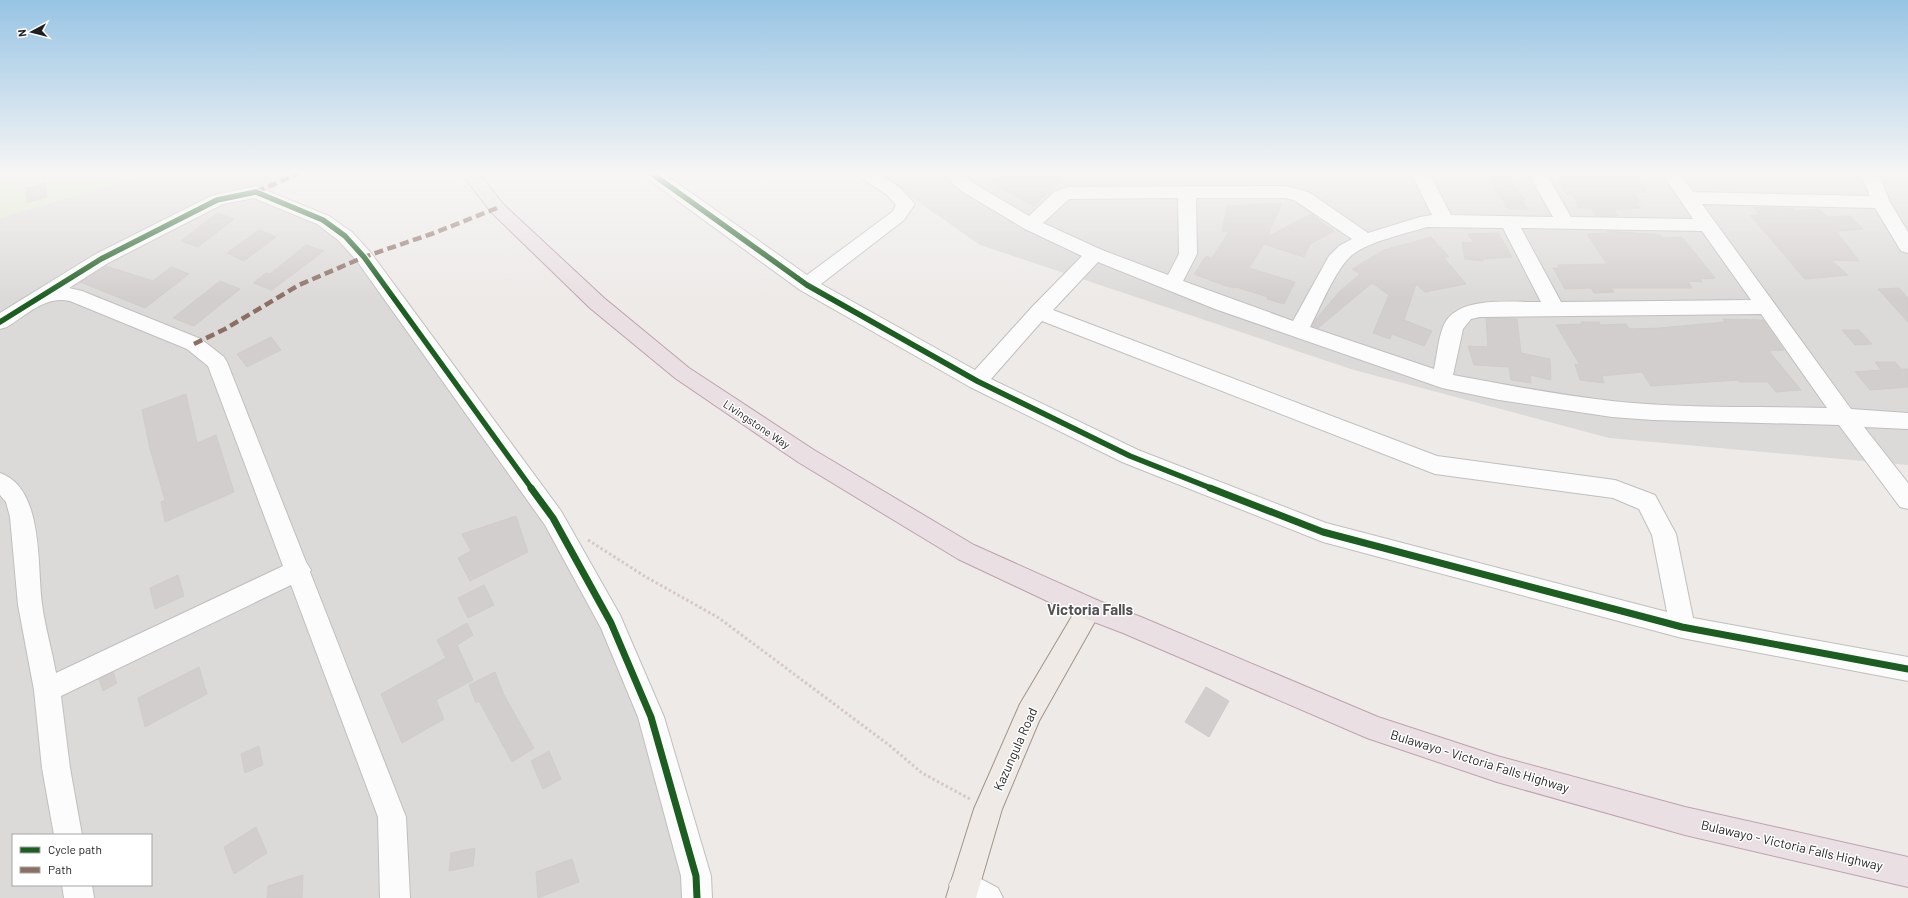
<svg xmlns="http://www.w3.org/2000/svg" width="1908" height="898" font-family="Barlow,sans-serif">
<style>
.residential{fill:#dcdad9;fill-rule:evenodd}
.grass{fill:#dfe7ca}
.building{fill:#d2cecd;stroke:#d0ccca}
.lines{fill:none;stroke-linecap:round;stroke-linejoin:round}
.minor-casing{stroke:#c0bfbe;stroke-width:2}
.major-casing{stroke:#a19487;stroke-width:2}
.highway-casing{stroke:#bfa1af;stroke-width:2}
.path{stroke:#d5c8c8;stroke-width:3;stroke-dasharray:2.5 2.5;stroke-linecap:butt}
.minor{fill:#fcfcfc;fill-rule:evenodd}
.major{fill:#f0eae6;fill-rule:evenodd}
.highway{fill:#eae0e3;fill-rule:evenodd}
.quiet{stroke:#8d6e63;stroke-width:4.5;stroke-dasharray:9 4.5;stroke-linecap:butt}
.cycleway-far1-casing{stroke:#fff;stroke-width:8}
.cycleway-casing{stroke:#fff;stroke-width:10}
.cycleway-far1{stroke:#1b5e20;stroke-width:5.5}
.cycleway{stroke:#1b5e20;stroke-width:7}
.labels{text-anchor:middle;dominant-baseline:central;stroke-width:3;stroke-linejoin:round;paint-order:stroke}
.street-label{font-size:11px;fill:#1f1f1f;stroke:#fff}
.near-street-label{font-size:13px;fill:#1f1f1f;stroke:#fff}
.district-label{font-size:15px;font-weight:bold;fill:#525252;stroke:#fff}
</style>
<rect width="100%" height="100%" fill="#edeae8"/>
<path class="residential" d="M0,173H297L267,192L244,199L264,201L345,236L553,518L611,623L697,898H0ZM13,835H151V885H13Z
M877,173H1908V465L1609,438L1354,370L980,245Z"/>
<path class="grass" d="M0,173H154L0,218Z"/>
<path class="building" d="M976,173H1070L1034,206L997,186L999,184Z
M1488,173H1506L1525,200H1522L1528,209H1509L1490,181H1493Z
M1554,173H1624L1629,179L1637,178L1647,192H1633L1641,202L1635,203L1640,208L1613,210L1618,216H1597L1591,208H1579L1573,194L1567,195Z
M45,183L47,197L27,203L26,188Z
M1282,203L1267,237L1311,214L1334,231L1310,244L1304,257L1264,244L1249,268L1295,282L1284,304L1267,299L1268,297L1236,287L1235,288L1223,285L1194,274L1206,256L1212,258L1229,232L1222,231L1227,206Z
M1753,207L1792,208L1795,211L1819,209L1827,217L1850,216L1863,229L1836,231L1859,261L1831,260L1848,275L1805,279L1750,215H1760Z
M217,213L234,219L198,247L181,241Z
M259,230L276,237L244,261L227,253Z
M1607,231L1660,235L1662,238L1682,237L1715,278L1700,279L1702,282L1688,281L1692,288H1611L1614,292L1594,293L1591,288L1565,289L1553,268H1559L1558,265L1607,264L1587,234L1609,233Z
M1498,233L1512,257L1482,259L1483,261L1465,259L1462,242L1474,243L1468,234Z
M1431,237L1449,257H1443L1466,284L1425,292L1416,284L1404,320L1432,331L1424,346L1392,334L1390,339L1373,333L1389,295L1372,283L1318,328L1312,326L1316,319L1340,291L1360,274L1352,269L1384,250Z
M306,245L324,251L272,290L253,283L266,273L270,274Z
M106,266L153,281L171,267L189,274L145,308L80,282Z
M220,281L240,289L194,326L173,318Z
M1899,288L1908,298V322L1878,289Z
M1486,318L1517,319L1521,353L1550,359L1551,380L1530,375L1531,383L1511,380L1509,367L1474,365L1468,346L1488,347Z
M1723,319L1763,320L1784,350L1769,351L1801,390L1776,392L1768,382H1739L1738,380L1651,386L1642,372L1602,376L1604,383L1580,380L1575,364L1580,365L1556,325L1582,324L1581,322H1599L1600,325L1626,324L1629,329L1659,328L1725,322Z
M1842,330H1859L1872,344L1855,345Z
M271,337L281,350L247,367L237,354Z
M1875,362H1895L1901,369H1908V387L1870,390L1855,372L1881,370Z
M186,394L197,443L216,435L234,492L165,522L161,502L165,500L150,449L142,410Z
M516,516L528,552L470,581L458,558L471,551L462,534Z
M178,575L184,596L155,609L150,588Z
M484,585L494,605L468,618L458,598Z
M467,623L473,635L457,645L473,680L436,700L444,719L402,743L381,694L446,658L437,640Z
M199,667L207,694L145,727L138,698Z
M113,672L117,683L103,691L99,679Z
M495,672L504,695L534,748L512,762L479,701L476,703L469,685Z
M1206,687L1229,701L1209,737L1185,722Z
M259,746L263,765L245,773L241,754Z
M549,751L561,779L543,789L531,761Z
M256,827L267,853L234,874L224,847Z
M475,848L473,866L449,871L451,853Z
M572,859L579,882L538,898L536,872Z
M303,875L302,898H267L268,886Z"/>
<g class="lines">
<g class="minor-casing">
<path id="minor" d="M643,173H663L807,275L892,212L896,205L887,195L860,177L858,173H878L899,187L915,204L904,220L821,284L975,370L1032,307L1082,256L1025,229L963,192L953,184L948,173H966L967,178L975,184L1029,216L1054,192L1067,187L1285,186L1305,191L1313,195L1368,233L1420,217L1432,215L1411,173H1429L1451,215L1553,217L1528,173H1546L1571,217L1693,219L1662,173H1679L1693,192L1870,196L1864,182L1858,173H1876L1881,180L1890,202L1908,232V253L1901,251L1875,208L1702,204L1851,409L1908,413V429L1864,427L1908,483V509L1900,507L1839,425L1653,420L1612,417L1499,400L1442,388L1215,309L1098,262L1053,310L1437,456L1615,480L1655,495L1676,534L1693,618L1908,657V681L1682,638L1323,542L1122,462L970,387L800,290L645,177ZM1178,198L1179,254L1168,275L1102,250L1043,223L1069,199ZM1196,198H1285L1294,200L1352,239L1339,246L1329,256L1293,321L1183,281L1197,254ZM1427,227L1503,228L1541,302C1513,303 1456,294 1443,327C1438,340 1437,356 1434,369L1310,327C1320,308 1336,268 1352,255C1370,241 1405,234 1427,227ZM1521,228L1702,231L1751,300L1561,302ZM1761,314L1827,408C1757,406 1682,409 1612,401C1559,395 1506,385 1453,375L1463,329L1471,319L1480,317ZM1042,321L1435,474L1613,498L1639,509L1652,535L1667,612L1326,523L1138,450L991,379Z
M256,186L329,216L352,232L371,253L561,511L620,615L664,717L711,876L712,898H682L681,876L638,717L601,628L545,525L357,261L338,240L317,224L254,198L223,204L108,263L69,288L82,291L201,339L224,357L227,362L306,562L311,570L310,572L406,817L410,898H380L378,817L291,585L61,696L70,768L82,835H54L42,768L34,690L18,605L10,517L6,502L0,495V473C44,488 37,566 42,604C45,627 52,650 56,673L283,566L208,366L187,349L70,301C46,295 26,315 7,327L0,329V313L94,255L211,196Z
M964,870L998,888L1003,898H959L954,895L949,885L954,875Z
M62,885H92L94,898H64Z"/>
</g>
<g class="major-casing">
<path id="major" d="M1090,598L1099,601L1102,609L1039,721L1002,809L976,898H946L974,809L1020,704L1081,601Z"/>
</g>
<g class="highway-casing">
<path id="highway" d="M461,173H479L503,204L604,298L689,368L814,450L974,545L1099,601L1141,617L1378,717L1497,756L1685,807L1908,857V887L1685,835L1497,782L1367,738L1123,633L1081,617L958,559L798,462L675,378L590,308L491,212Z"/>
</g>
<path class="path" d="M588,540L646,577L719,618L889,745L922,773L970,799"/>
<use href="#minor" class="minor"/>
<use href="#major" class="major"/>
<use href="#highway" class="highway"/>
<path class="quiet" d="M256,192L299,173
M194,344L225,329L299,285L364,257L434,233L497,208"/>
<g class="cycleway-far1-casing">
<path id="cycleway-far1" d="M651,173L807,285L977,381L1130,456L1213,489
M0,322L101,259L217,200L256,192L323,220L345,236L364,257L532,489"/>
</g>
<g class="cycleway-casing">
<path id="cycleway" d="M531,488L553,518L611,623L651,717L696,876L697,898
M1210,488L1323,532L1682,627L1908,669"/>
</g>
<use href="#cycleway-far1" class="cycleway-far1"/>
<use href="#cycleway" class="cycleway"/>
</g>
<linearGradient id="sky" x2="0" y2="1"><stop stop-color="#97c4e4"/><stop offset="0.58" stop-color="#f7f6f5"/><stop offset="1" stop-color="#f7f6f5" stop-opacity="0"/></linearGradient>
<rect width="1908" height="299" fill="url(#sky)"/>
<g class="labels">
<g class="street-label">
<text transform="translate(757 424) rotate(34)">Livingstone Way</text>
</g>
<g class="near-street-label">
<text transform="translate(1015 749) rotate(-66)">Kazungula Road</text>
<text transform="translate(1480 761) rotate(17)">Bulawayo - Victoria Falls Highway</text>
<text transform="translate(1792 845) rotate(13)">Bulawayo - Victoria Falls Highway</text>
</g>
<g class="district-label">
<text x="1090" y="609">Victoria Falls</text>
</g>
</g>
<rect x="12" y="834" width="140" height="52" fill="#ffffff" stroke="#a5a5a5"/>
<rect x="20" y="847" width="20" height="6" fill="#1b5e20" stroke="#a5a5a5"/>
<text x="48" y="854" font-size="12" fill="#1f1f1f">Cycle path</text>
<rect x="20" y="867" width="20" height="6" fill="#8d6e63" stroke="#a5a5a5"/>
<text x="48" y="874" font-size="12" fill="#1f1f1f">Path</text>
<g transform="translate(32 32) rotate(263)" stroke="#ffffff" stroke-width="3" paint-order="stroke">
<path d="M0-3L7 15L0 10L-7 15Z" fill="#1f1f1f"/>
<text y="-6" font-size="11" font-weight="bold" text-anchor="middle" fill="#1f1f1f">N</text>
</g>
</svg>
